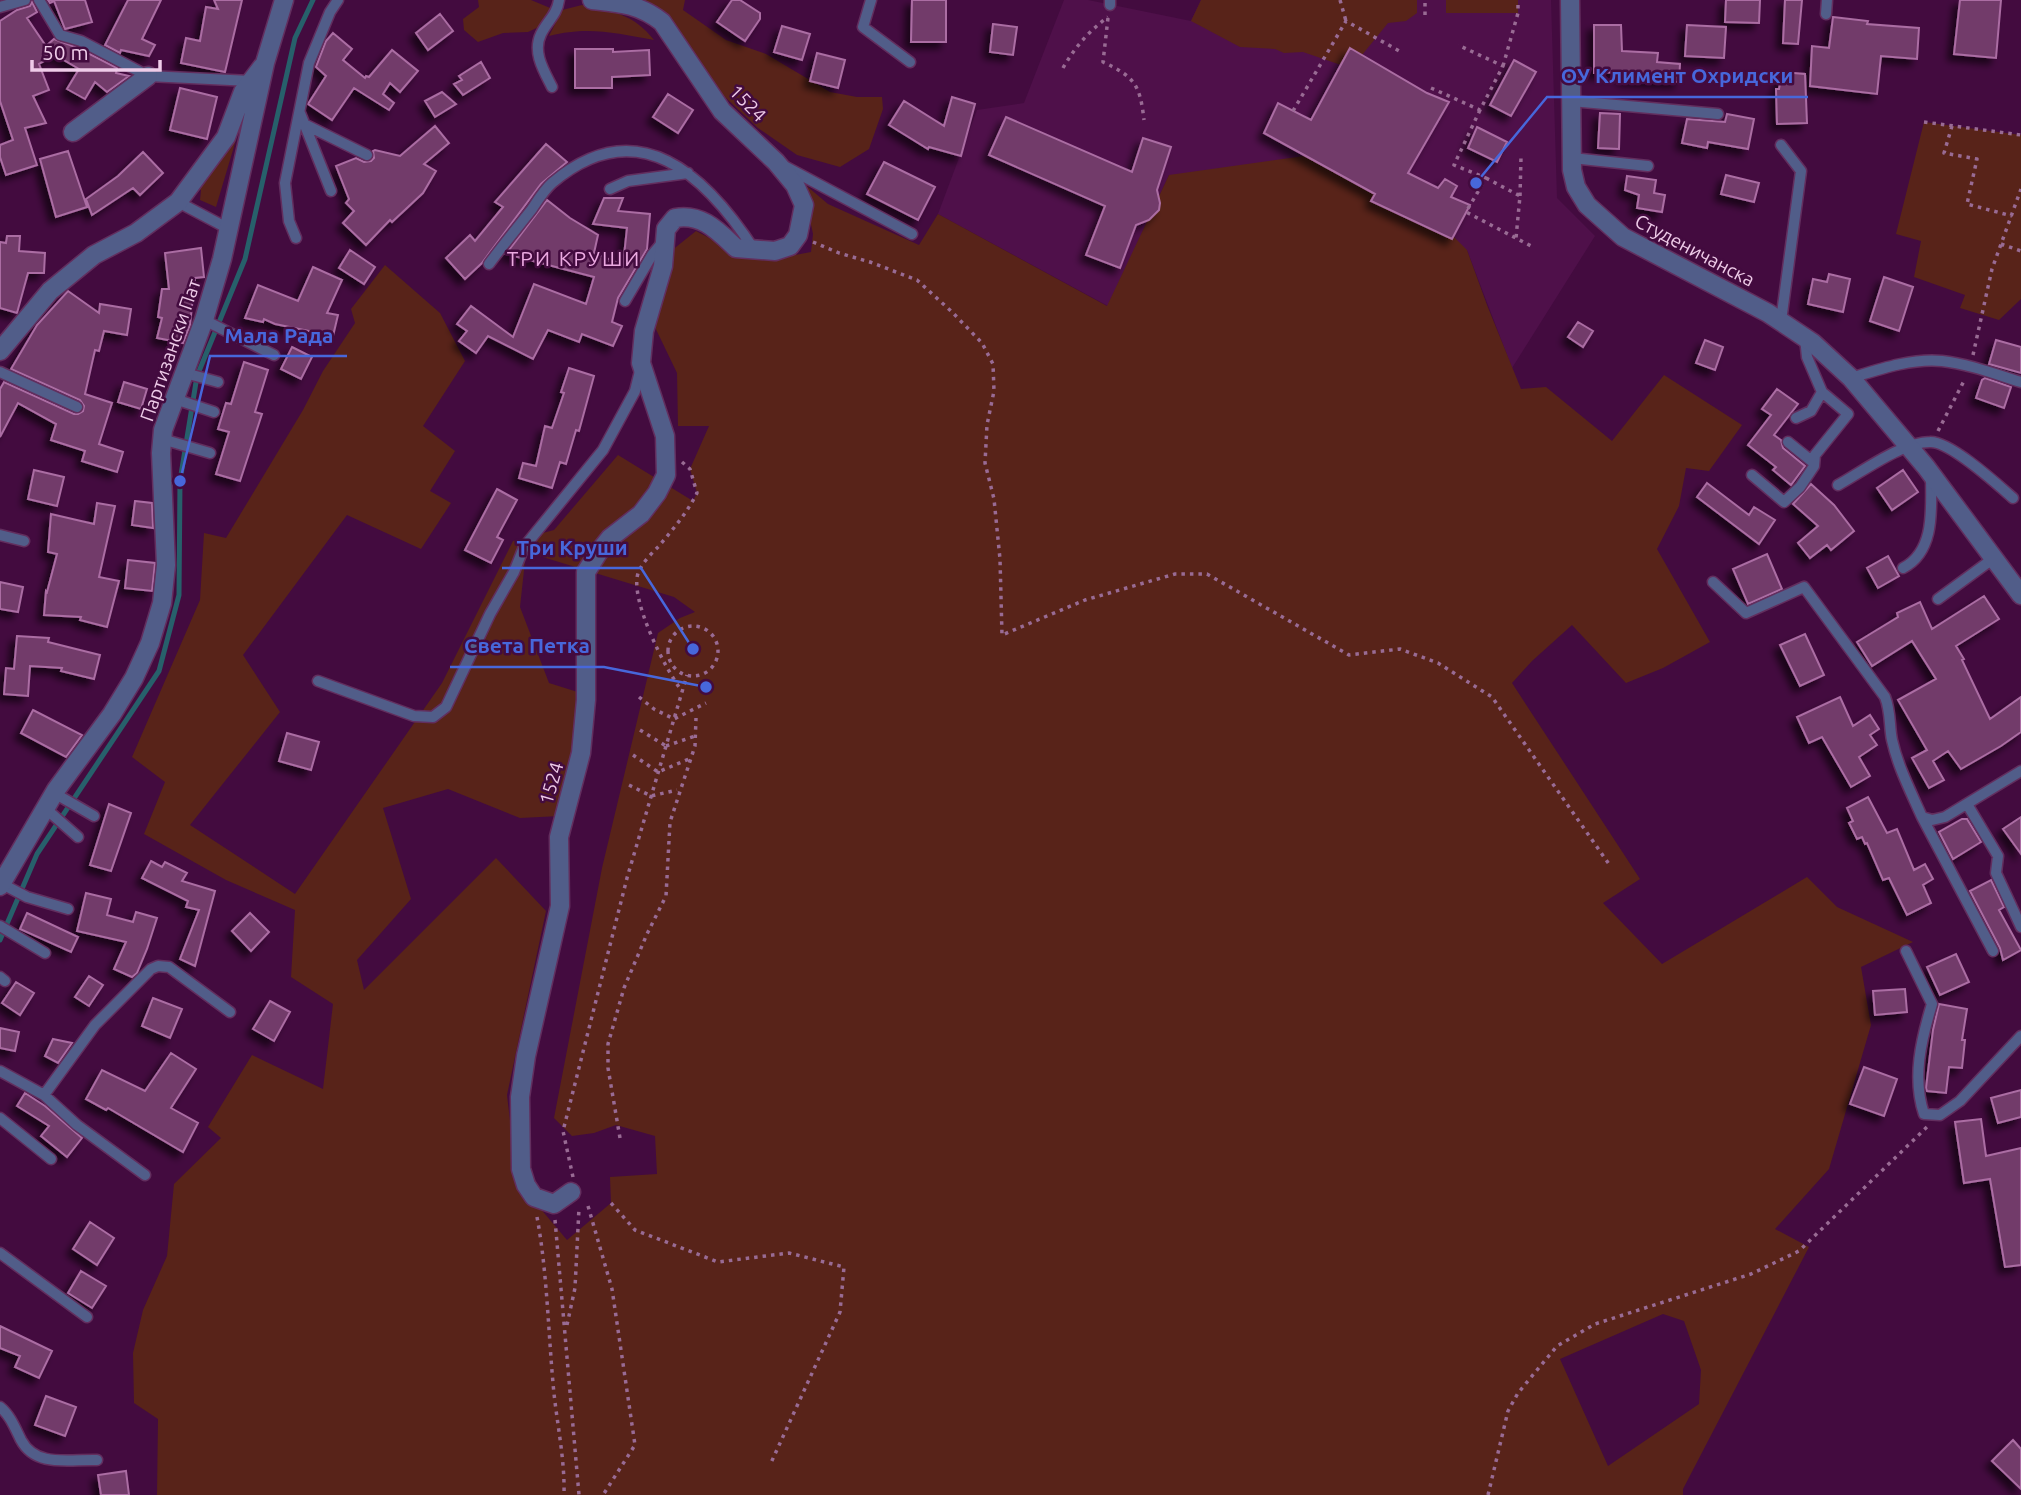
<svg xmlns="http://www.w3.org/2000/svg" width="2021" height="1495" font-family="Ubuntu,sans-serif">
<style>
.built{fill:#4f104a}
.green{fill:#582319;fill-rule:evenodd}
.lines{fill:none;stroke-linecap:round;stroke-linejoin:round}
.stream{stroke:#27606b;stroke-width:5}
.building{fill:#723b6b;stroke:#ab6da3;stroke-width:2;filter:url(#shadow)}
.service-casing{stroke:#622e5e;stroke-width:13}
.minor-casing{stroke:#622e5e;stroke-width:21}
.path{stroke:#996b94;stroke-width:3.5;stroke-dasharray:3.5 5;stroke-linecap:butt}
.service{stroke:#515d89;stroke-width:10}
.minor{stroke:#515d89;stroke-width:18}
.labels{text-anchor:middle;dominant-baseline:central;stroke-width:5;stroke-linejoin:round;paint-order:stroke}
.street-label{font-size:19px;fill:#efcce9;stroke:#430b3f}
.neighbourhood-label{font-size:21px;letter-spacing:2px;fill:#eba9e1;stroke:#430b3f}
.leader{fill:none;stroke:#4767db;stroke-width:2.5}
.callout-dot{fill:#4767db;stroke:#430b3f;stroke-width:2.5}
.callout-label{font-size:21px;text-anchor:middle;font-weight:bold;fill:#4767db;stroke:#430b3f;stroke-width:5;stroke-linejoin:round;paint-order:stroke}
</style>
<defs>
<filter id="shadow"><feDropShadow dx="-6" dy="6" stdDeviation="3.5" flood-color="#0009"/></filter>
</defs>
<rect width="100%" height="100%" fill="#430b3f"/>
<path class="built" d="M1064,0H1088L1191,21L1201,0H1551L1557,198L1595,236L1512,368L1467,250L1169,175L1108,306L938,214L977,110L1024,103Z"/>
<path class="green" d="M478,0H531L555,10L545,24L528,32L503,33L478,42L464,30L463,19L479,7Z
M633,0H685L683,10L726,40L766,54L830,92L857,97H882L883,109L869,149L840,167L797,155L758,128L711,84Z
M1201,0H1417V13L1406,21L1388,23L1362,55L1350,48L1341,65L1303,52L1284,53L1275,49L1240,47L1191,21Z
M1446,0H1518V13H1446Z
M582,5C612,11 634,14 654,40C615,33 588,26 549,36L562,10Z
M252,86L216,207L200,200L201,190L192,187Z
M1924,122L2021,135V299L1999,320L1960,308L1965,295L1914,277L1921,241L1896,234Z
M1340,151L1407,190L1467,250L1487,305L1521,389L1546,387L1612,441L1664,375L1742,425L1709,471L1686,468L1679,506L1657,549L1710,642L1663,668L1626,683L1572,625L1532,661L1512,683L1640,879L1603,903L1662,964L1807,877L1837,907L1913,942L1861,967L1871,1025L1829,1169L1775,1229L1809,1247L1683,1489V1495H157L158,1419L134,1403L133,1353L143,1310L167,1256L174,1184L221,1138L208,1127L252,1055L323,1089L333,1004L291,977L295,910L226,880L144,834L165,782L132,757L200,600L204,533L226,538L303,410L323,371L355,323L351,309L385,265L440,313L465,361L423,426L455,451L430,491L451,503L421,549L347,515L243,655L280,712L190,825L295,894L442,683L513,541L554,530L618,455L693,501L697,493L690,469L709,426H678L677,373L652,321L671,251L696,231L748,258H779L811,252L813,234L802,182L828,204L919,245L938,214L1107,306L1169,175ZM526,552L674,597L695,612L680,618L658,633L602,868L554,1118L572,1136L594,1133L616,1125L655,1136L657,1174L610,1177L611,1203L567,1240L517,1181L507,1095L546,911L496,858L364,990L357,960L411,899L383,808L448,789L520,818L560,816L584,694L549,683L520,607ZM1663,1314L1684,1321L1701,1370L1699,1404L1608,1466L1560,1359Z"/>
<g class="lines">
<path class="stream" d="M0,940L37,854L159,671L179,595L180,481L197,376L245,259L295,38L313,0"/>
</g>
<path class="building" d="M48,0H85L92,22L65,29L54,1L50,3Z
M128,0H161L142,39L155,45L149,56L121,50L120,53L105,45Z
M214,0H242L225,72L181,63L186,38L200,41L206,7L218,9Z
M732,0H740L760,13V19L745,41L717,22Z
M912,0H946V42H911Z
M1726,0H1760L1759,23L1725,22Z
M1785,0H1802L1798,44L1783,43Z
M1960,0H2001L1996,58L1954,54Z
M32,2L37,12L27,18L46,46L54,39L78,48L117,68L116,73L129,76L107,92L95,82L85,99L67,89L79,69L55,55L39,64L49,90L33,96L46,123L25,128L37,165L6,175L0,157V145L13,140L0,101V21L17,10L30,6Z
M440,14L453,31L428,50L416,33Z
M1833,17L1868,21L1867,24L1919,28L1917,59L1881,56L1877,94L1810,86L1812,46L1829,48Z
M993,24L1017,27L1013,55L990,52Z
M1594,25H1621L1622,51L1658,53L1657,62L1680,64L1679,82L1624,79V72L1594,73Z
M1687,25L1726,27L1724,58L1685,56Z
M782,26L810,34L802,60L774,52Z
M333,33L352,49L343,60L365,78L366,76L369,77L392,50L418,71L400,92L390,83L383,94L394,103L389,110L354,88L332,120L308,104L326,76L316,67L326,41Z
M1350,48L1427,93L1449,102L1408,173L1438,188L1445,179L1457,186L1451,197L1470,205L1452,239L1371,201L1375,194L1264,133L1278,103L1311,120Z
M575,49H613V52L649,50L650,75L612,77V88H575Z
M817,53L845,60L838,88L810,81Z
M1514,60L1536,72L1511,116L1490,105Z
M481,62L490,78L463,95L454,84L462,80L459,76Z
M1782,72L1805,74L1807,123L1777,124L1776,89H1779Z
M180,88L217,97L207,139L170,130Z
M442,92L456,104L435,117L425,101Z
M668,94L693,110L678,133L653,117Z
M952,97L975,104L961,156L929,147L928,149L889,125L904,101L944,126Z
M1600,113L1620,114L1619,149L1598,148Z
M1727,114L1754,119L1748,149L1708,142L1707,148L1682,143L1687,119L1725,122Z
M1006,117L1132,172L1143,138L1171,147L1157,190L1160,203L1159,210L1149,220L1136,225L1120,268L1086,255L1105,206L989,155Z
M435,126L449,143L424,164L436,171L423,193L392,222L390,220L366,245L343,223L354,211L346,203L349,199L336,166L356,158L364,162L371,161L374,158L373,151L375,150L400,156Z
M1477,127L1507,142L1497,162L1468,148Z
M546,144L567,162L541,184L482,263L465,279L446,258L470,235L475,241L503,207L495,202Z
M68,151L87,207L56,217L40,159Z
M143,152L163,173L140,195L133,188L92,215L86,199L118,176Z
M884,162L935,187L918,220L867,194Z
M1726,175L1759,183L1754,202L1721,194Z
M1627,176L1656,180L1654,193L1665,195L1662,212L1637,208L1639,195L1625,190Z
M604,198H623L618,211L650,214L647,249L618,298L612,322L622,326L613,346L582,334L579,342L548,330L533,359L488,336L476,353L459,341L467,331L457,324L471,306L513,337L534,284L586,304L594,277L506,254L547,200L570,218L598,235L594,253L623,265L627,228L593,224Z
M7,236H20L19,251L45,253L44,273H28L17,313L0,308V242L6,243Z
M201,248L204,277L195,278L190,325L183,343L157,338L162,318L158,317L162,289H169L165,253Z
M350,250L375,267L364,284L339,268Z
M313,267L342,280L327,313L338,315L333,336L275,324L264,319L263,322L245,318L258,285L298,301Z
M1829,274L1850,279L1843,312L1808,304L1813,279L1827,282Z
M1884,277L1913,287L1899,331L1870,321Z
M68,291L99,313L100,304L131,309L127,335L104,331L99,351L95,350L85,394L112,403L99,444L123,452L117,472L82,461L85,451L51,440L56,424L18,403L0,437V389L4,382L74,414H78L83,411L84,406L80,400L11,369L37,325Z
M1578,322L1593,331L1583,347L1568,337Z
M1705,340L1723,347L1715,370L1696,363Z
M1996,340L2021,347V373L1989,364Z
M292,347L312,357L301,379L281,369Z
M244,362L268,370L255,412L262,414L240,481L216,474L229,432L218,429L226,403L231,404Z
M569,368L594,376L579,431L576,430L566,464L560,462L552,488L519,478L523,463L536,466L545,426L552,428L564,393L561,392Z
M1985,378L2011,387L2004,408L1976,398L1982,380Z
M124,382L147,389L141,409L118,402Z
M1777,389L1798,404L1774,435L1781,440L1783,448L1805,466L1791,485L1773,470L1776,467L1748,445L1771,415L1762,409Z
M34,470L64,477L57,506L28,499Z
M1903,470L1918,492L1892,510L1877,488Z
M1707,483L1749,515L1754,507L1775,520L1759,544L1697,497Z
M1811,484L1834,505L1854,531L1831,550L1827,545L1810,558L1798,543L1818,526L1793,504Z
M497,489L517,500L497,537L503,540L491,563L465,550Z
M135,501L152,503L153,528L132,525Z
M97,503L115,506L99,577L119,581L107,627L80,620L81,617L44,615L46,591L47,592L57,554L48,552L51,514L94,524Z
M1767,554L1782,589L1748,604L1733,569Z
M1888,556L1899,576L1878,588L1867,568Z
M128,560L155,563L152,591L125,588Z
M0,582L23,587L18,612L0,609Z
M1984,596L1999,619L1956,646L1964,659L1962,660L1990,719L2021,697V732L2001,746L1961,769L1948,751L1933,761L1944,780L1929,788L1912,758L1927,750L1898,700L1936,679L1912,641L1872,666L1857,642L1898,617L1897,613L1920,602L1932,629Z
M1805,634L1824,675L1800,686L1780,645Z
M17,636L49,638L48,642L100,655L94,679L61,671L62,668L30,666L28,696L4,694L6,668L14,669Z
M1840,697L1853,726L1870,715L1879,729L1870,735L1877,745L1859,757L1870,776L1851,787L1822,737L1809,743L1797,717Z
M33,710L82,735L66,757L21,733Z
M287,733L319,742L311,770L279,761Z
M1868,797L1887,833L1897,829L1914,870L1925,864L1933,879L1923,885L1931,903L1907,915L1889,878L1883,880L1867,843L1865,844L1862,837L1857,839L1849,823L1853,821L1847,808Z
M109,804L131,813L111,871L90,865Z
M2021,817V854L2003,829Z
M1962,819H1967L1981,842L1953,859L1939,832Z
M151,861L162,867L165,862L187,873L182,881L215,891L195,966L180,959L199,910L186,907L188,901L142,878Z
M1991,880L2004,907L1999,910L2021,950L2003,960L2000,948L1970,891Z
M86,893L111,899L107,915L133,922L136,912L157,918L147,949L137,973L132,977L114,969L126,942L77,931Z
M27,913L78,937L71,952L20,929Z
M250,913L269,932L251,951L232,931Z
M1956,954L1969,982L1940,995L1927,967Z
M89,976L103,985L89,1006L75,997Z
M16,982L34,993L20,1015L2,1003Z
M1905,989L1907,1012L1875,1015L1873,991Z
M153,998L182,1009L170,1038L142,1026Z
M270,1001L290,1012L274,1041L253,1029Z
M1939,1004L1967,1009L1962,1040H1965L1962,1068L1949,1067L1946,1093L1927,1091L1926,1088L1933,1030Z
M0,1028L19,1032L15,1051L0,1048Z
M53,1039L72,1043L58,1063L45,1056Z
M171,1053L196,1069L171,1108L198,1123L183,1152L108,1108L106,1110L86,1099L102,1070L145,1091Z
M1864,1067L1897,1079L1884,1116L1850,1104Z
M2021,1090V1117L1998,1123L1991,1098Z
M25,1093L45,1106L82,1138L67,1157L41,1136L49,1126L17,1106Z
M1981,1119L1986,1156L2021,1148V1265L2005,1267L1990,1179L1964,1183L1955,1122Z
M90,1222L114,1238L97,1265L73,1249Z
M81,1271L106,1286L92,1308L68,1293Z
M0,1326L52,1351L39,1378L15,1367L20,1356L0,1348Z
M46,1396L76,1407L65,1436L35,1425Z
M2013,1440L2021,1449V1489L1992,1461Z
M126,1471L129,1495H101L98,1475Z"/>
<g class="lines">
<g class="service-casing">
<path id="service" d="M39,0L60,35L81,41L148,76L251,81
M871,0L863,27L910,62
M1110,5V0
M0,7L25,0
M1826,14L1827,0
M552,87C544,71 532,52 541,34C547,21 557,15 559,0
M1571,101L1718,114
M300,113L331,191
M304,124L367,155
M1781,145L1801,171L1781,321
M1572,158L1648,166
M786,167L912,234
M610,189L628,181L688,173
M178,202L229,229
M296,238L289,221L285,183L309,63L330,12L338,0
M489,264C503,245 518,227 532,209C538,200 544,190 552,183C638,110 706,175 755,251
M625,301L652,255L662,243
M204,320L274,355
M0,372L77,407
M185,373L218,382
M1851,378C1880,369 1912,358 1942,361C1969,364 1995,374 2021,382
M175,399L214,412
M1796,418L1811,411L1822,392L1807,357L1805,338
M162,439L210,453
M1788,442L1814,463
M1752,475L1784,502L1800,487L1814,466L1815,455L1848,414L1822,392
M1838,485C1862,472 1902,442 1930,442C1950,441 1997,484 2013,498
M0,535L24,541
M1903,568C1936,551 1931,507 1931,475
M1713,582L1746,613L1804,587L1885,697C1891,712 1889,726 1892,740C1898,767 1911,792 1922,817L1932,820L1945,817L2021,771
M1938,599L1994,558
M318,681L414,716L433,717L446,707L490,614L514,572L524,547L603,450L635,391L640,371
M54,793L94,816
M1967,804L1998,856L1996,873L2021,927
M45,808L78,837
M1922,817L1993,951
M2,884L27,897L68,909
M0,926L45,953
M1906,951L1932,1004C1921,1040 1912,1078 1924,1114L1940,1115L1960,1101L2021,1036
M0,977L5,981
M0,1071L44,1095L77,1125L145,1175
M44,1095L95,1025L151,969L158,966L169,967L230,1012
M0,1118L51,1159
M0,1253L87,1317
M0,1407C10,1415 15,1428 21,1440C36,1468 69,1459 97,1460"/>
</g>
<g class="minor-casing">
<path id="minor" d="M1570,0L1572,170L1576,187L1587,205L1623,237L1768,313L1813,343L1851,378L1926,467L2021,595
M73,132L148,76
M0,351L50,291L94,255L136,233L178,202L226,137L243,92L262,67
M0,886L56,790L112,714L134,678L150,643L162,603L166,565L161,453L163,430L204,320L222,259L265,63L284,0
M571,1192L554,1204L534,1197L526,1185L521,1169L520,1097L526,1056L560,906L559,837L581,753L586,700V572L598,553L610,538L641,514L657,493L666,475L665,436L641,363L644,331L663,266L666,229L675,218C702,213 718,231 736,248L775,251L790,246L798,235L804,205L795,185L776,162L722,111L662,22C639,4 620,3 592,0"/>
</g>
<path class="path" d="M1340,0L1346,21
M1425,15V0
M1108,18L1103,62C1135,77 1140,85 1144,120
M1503,66L1518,13V0
M1063,68C1075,47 1089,31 1108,17
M1431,88L1480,110L1503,66L1458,45
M1480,110L1454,165L1486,178L1466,212L1533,247
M1293,111L1346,21L1401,52
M1924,122L2021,135
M1952,126L1944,153L1977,159L1967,204L2012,216
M1486,178L1520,196L1516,238
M1520,196L1521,157
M813,242L839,253L870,262L917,280L952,312L982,343L993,364L994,391L987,425L985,463L994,499L1000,559L1002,635L1085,600L1175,574H1207L1349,655L1400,649L1438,663L1492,697L1611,867
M2001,244L2021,251
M1973,355L1992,269L2021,189
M1938,431L1965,379
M682,462L690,469L697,493C687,513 673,529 659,546C652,553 643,562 639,571C627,595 666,671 682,691
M668 651a25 25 0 1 1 50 0a25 25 0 1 1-50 0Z
M639,697L654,709L674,719L706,703
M640,730L666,746
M666,746L698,735
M633,755L658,772L689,759
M629,785L651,796L677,790
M620,1138L608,1068V1044L624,988L647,934L666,896L670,822L695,746L696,718
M573,1177L563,1131L627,878L687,675
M611,1203L635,1230L718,1262L789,1253L844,1267L840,1312L770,1465
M588,1206L612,1289L635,1445L603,1495
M537,1217C547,1271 548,1327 553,1383C556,1420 565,1457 564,1495
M555,1220L579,1495
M567,1325L575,1288L579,1208
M1488,1495L1508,1411L1518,1393L1557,1346L1595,1324L1751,1274L1799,1251L1928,1126"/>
<use href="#service" class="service"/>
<use href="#minor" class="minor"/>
</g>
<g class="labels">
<g class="street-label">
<text transform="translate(748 103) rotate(46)">1524</text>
<text transform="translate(1695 250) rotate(28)">Студеничанска</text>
<text transform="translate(170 350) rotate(-71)">Партизански Пат</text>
<text transform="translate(551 783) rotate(-74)">1524</text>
</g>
<g class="neighbourhood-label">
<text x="574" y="258">ТРИ КРУШИ</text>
</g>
</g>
<path class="leader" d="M1476 183L1547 97H1808M180 481L210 356H347M693 649L641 568H502M706 687L604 667H450"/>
<g class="callout-dot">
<circle cx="1476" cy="183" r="7"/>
<circle cx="180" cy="481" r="7"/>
<circle cx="693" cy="649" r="7"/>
<circle cx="706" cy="687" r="7"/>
</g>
<g class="callout-label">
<text x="1677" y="83">ОУ Климент Охридски</text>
<text x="279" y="343">Мала Рада</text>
<text x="572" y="555">Три Круши</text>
<text x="527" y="653">Света Петка</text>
</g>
<path d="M32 60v10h128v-10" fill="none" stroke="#efcce9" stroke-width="3.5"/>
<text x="42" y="60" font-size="21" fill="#efcce9" stroke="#430b3f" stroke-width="5" paint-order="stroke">50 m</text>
</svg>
